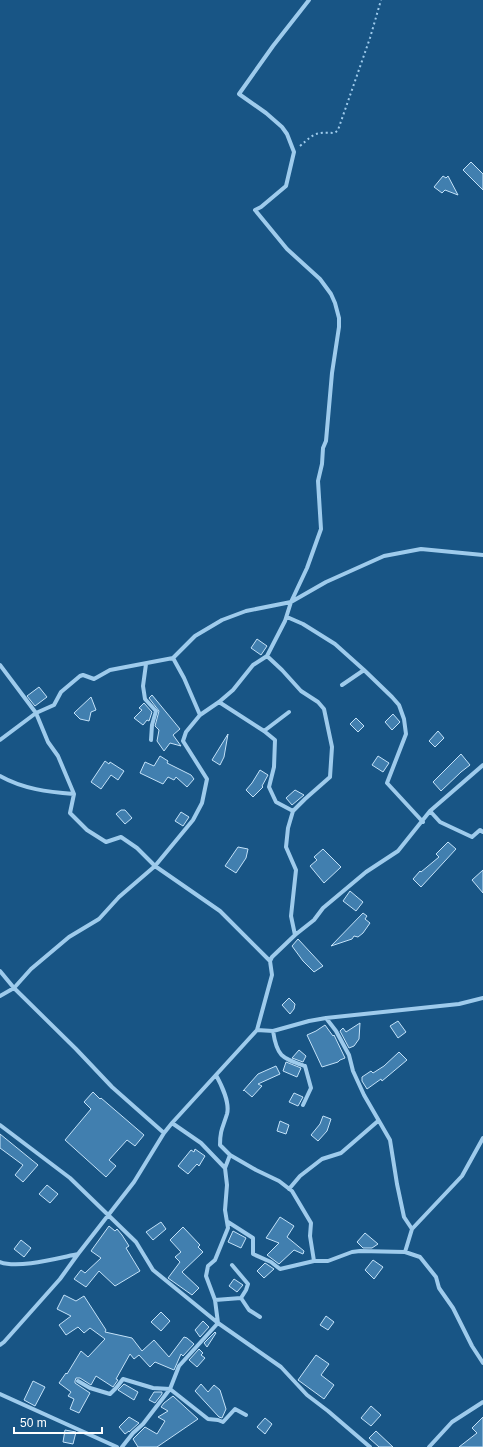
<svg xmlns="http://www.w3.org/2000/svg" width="483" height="1447" font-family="Helvetica,sans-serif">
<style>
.building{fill:#417faf;stroke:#c3e2f9}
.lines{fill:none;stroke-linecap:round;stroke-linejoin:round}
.path{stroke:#9ecbec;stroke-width:2;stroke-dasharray:2 3;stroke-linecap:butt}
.street{stroke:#9ecbec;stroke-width:4}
</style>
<rect width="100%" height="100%" fill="#185585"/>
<path class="building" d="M471,162L483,174V190L463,170Z
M443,176L446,178L448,176L458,195L445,190L442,193L434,187Z
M257,639L267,646L261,655L251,648Z
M39,687L47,697L35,706L27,696Z
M152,695L180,729L173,735L181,746L170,743L164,751L157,741L159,730L155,726L159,711L149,698Z
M91,697L96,710L91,712L89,721L80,719L74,713Z
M144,703L152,712L149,721L147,720L143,725L134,718L142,710L139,708Z
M393,714L400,722L392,730L385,722Z
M356,718L364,726L358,732L350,724Z
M438,731L444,738L435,747L429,741Z
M228,734L224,757L220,765L212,760Z
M461,754L470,765L461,772L441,791L433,782Z
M160,756L168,761L167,763L191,775L194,779L187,787L176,777L174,780L168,777L163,784L140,773L145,762L154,766Z
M378,756L389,763L383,772L372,765Z
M105,761L109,764L110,762L124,771L118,780L111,775L101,789L91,782Z
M260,770L268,775L262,786L263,787L253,797L246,790L252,783Z
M295,790L304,795L292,805L286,798Z
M121,810H125L132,818L125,824L116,814Z
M181,812L189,817L183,826L175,821Z
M448,842L456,849L421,887L413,879L420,871L421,872L439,857L436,854Z
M238,847L248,849L246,858L236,873L225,866Z
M323,849L341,867L324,883L310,866L317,860L314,857Z
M483,870V893L472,880Z
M350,891L363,902L356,911L343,901Z
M363,913L367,916L365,919L370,923L363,933L358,937L354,936L352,939L331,946Z
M298,939L323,966L314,972L303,961L292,946Z
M289,998L295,1004L294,1009L290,1014L282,1005Z
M398,1021L406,1032L398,1038L390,1026Z
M360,1023L359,1039L354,1046L349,1048L340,1031L343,1028L346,1032Z
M325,1025L333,1036L334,1035L345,1058L340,1060L338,1062L322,1067L307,1035L316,1031Z
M299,1050L306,1056L303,1062L292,1058Z
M399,1052L407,1060L382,1081L381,1079L367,1089L362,1081V1077L371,1071L373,1073L384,1066Z
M286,1062L301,1068L297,1077L283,1071Z
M276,1066L280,1074L258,1084L262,1086L252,1097L244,1090L243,1091L258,1074Z
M93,1092L100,1099L101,1098L144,1135L135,1146L127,1140L109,1160L116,1166L106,1177L65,1140L91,1109L84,1102Z
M294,1093L303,1097L298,1106L289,1102Z
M323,1116L331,1119L327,1131L318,1141L311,1135L320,1124Z
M280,1121L289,1125L286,1134L277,1131Z
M0,1134L38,1165L23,1182L15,1175L23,1165L0,1148Z
M195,1149L205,1156L199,1166L197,1164L188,1174L178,1166L191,1150L194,1152Z
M47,1185L58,1194L50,1203L39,1194Z
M280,1217L294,1226L287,1237L304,1251L303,1254L294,1250L279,1264L267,1255L279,1243L266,1238Z
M161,1222L166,1229L153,1240L146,1232Z
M109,1226L115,1231L117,1229L122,1235L129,1246L126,1248L140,1271L115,1286L99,1271L86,1287L74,1279L81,1270L85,1273L101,1258L91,1251Z
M183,1227L200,1245L198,1247L203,1252L182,1272L199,1288L192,1295L168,1278L180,1262L175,1257L181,1252L170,1240Z
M233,1231L246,1238L241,1248L228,1242Z
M365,1233L378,1244L372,1248H363L357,1242Z
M21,1240L31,1248L24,1257L14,1249Z
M373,1260L383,1267L374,1279L365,1270Z
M265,1263L274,1269L264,1278L257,1271Z
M234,1279L243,1285L237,1292L229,1286Z
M64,1295L76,1301L84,1296L106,1330L105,1332L132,1338L142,1351L154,1340L169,1357L184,1337L187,1338L194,1344L183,1356L181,1354L174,1370L155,1362L150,1367L139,1355L134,1359L130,1354L116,1379L118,1380L113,1387L96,1376L91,1385L80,1378H76L75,1381V1383L90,1393L79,1413L70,1409L74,1399L68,1396L71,1392L59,1383L66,1373L67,1374L81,1351L88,1357L105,1339L90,1328L84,1333L78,1327L66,1335L59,1325L71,1316L57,1309Z
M161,1312L170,1321L161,1331L151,1322Z
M326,1316L334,1322L328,1330L320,1325Z
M203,1321L209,1327L200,1337L195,1330Z
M215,1332L216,1333L207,1347L204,1343Z
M199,1349L203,1353L201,1355L205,1358L197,1367L189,1360Z
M316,1355L329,1364L321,1375L334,1385L324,1399L298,1380Z
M33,1381L45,1387L35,1406L24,1400Z
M124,1384L138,1392L134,1400L118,1390Z
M201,1384L208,1392L214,1385L220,1390L226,1409L222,1418L219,1417L195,1391Z
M154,1392H162V1394L155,1403L149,1400Z
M173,1396L198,1419L157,1447H138L133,1439L145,1427L157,1434L165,1421L158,1417L168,1411L161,1407L164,1403Z
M371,1406L381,1415L371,1426L361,1418Z
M129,1417L139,1423L129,1432V1431L125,1434L119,1427Z
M483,1417V1447H459L477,1433L472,1428Z
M265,1418L272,1424L265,1434L257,1427Z
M65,1430L76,1432L73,1444L63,1442Z
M376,1431L393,1447H379L369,1438Z"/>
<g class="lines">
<path class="path" d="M300,146C315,133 315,132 335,133L338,130L370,38L381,0"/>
<path class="street" d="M287,617L303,624L335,644L364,670L392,697L399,705L404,719L406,734L387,783L423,822
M267,656L282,670L301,691L318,702L324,709L332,747L330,777L305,799L293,811L288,828L286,847L296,870L291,916L295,935
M173,658L184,678L200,715
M146,664L143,686L145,699L156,711L152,725L151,740
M0,665L36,713L48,742L58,756L74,794L70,813L87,830L106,842L121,837L137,848L155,866L220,911L270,961
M342,685L364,670
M219,702L264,731L275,740L274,767L269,787L276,802L293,811
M264,731L289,712
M0,740L36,713L54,705L61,692L80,676L83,675L94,679L110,670L173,658L195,636L222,620L246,611L291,602L326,582L384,556L421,549L483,555
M0,776C23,789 48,792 74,794
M430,811L440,822L472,837L480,830L483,832
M0,971L14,988L76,1049L112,1087L164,1133
M0,996L14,988L31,969L69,937L99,919L119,897L155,866L193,820L202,803L207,779L183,741L186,732L200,715L219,702L233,690L253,665L267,656L285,621L291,602L307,568L321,529L318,481L322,464L323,448L326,441L332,373L339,327V318L335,303L331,294L320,279L287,249L255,210L261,207L286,186L294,152L287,134L282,127L266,113L239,94L273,46L309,0
M326,1018L336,1031L349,1055L353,1071L364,1095L390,1140L397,1184L404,1217L412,1229L405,1252L420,1257L436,1277L439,1288L453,1308L472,1346L483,1363
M257,1030L272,975L270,961L272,957L295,935L314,920L323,908L366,872L398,851L430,811L483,765
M273,1031C277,1057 282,1058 305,1066L311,1088L303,1105
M216,1075C221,1084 230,1103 227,1114C223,1127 220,1130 220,1145L230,1155L225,1168
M0,1125L70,1178L136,1242L153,1270L218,1323L281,1367L307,1395L328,1411L370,1447
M230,1155L256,1170L279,1181L292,1191L311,1223L310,1236L314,1261
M289,1189L300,1176L322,1159L341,1153L378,1121
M228,1222L253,1238V1254L271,1262L280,1269L314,1261H328L352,1252L360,1251L405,1252
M412,1229L462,1176L483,1138
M0,1262C18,1269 58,1258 78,1254
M232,1265L248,1284L246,1290L241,1298L249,1310L260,1317
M215,1300L241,1298
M0,1345L4,1342L60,1279L78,1254L134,1182L164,1133L172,1123L257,1030L273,1031L309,1021L326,1018L459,1004L483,998
M78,1381L90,1388L110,1394L117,1387L123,1379L153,1388L170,1389L208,1419L218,1420L223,1422L235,1409L246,1415
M0,1394L117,1447
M122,1447L133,1433L143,1424L170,1389L179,1366L218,1323L215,1300L206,1276L208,1266L215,1260L228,1228L225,1210L227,1185L225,1168L201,1143L172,1123
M429,1447L452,1422L483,1402"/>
</g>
<path d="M14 1427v6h88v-6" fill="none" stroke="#ffffff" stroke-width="2"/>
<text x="20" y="1427" font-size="12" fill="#ffffff" stroke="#185585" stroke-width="3" paint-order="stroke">50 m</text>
</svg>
